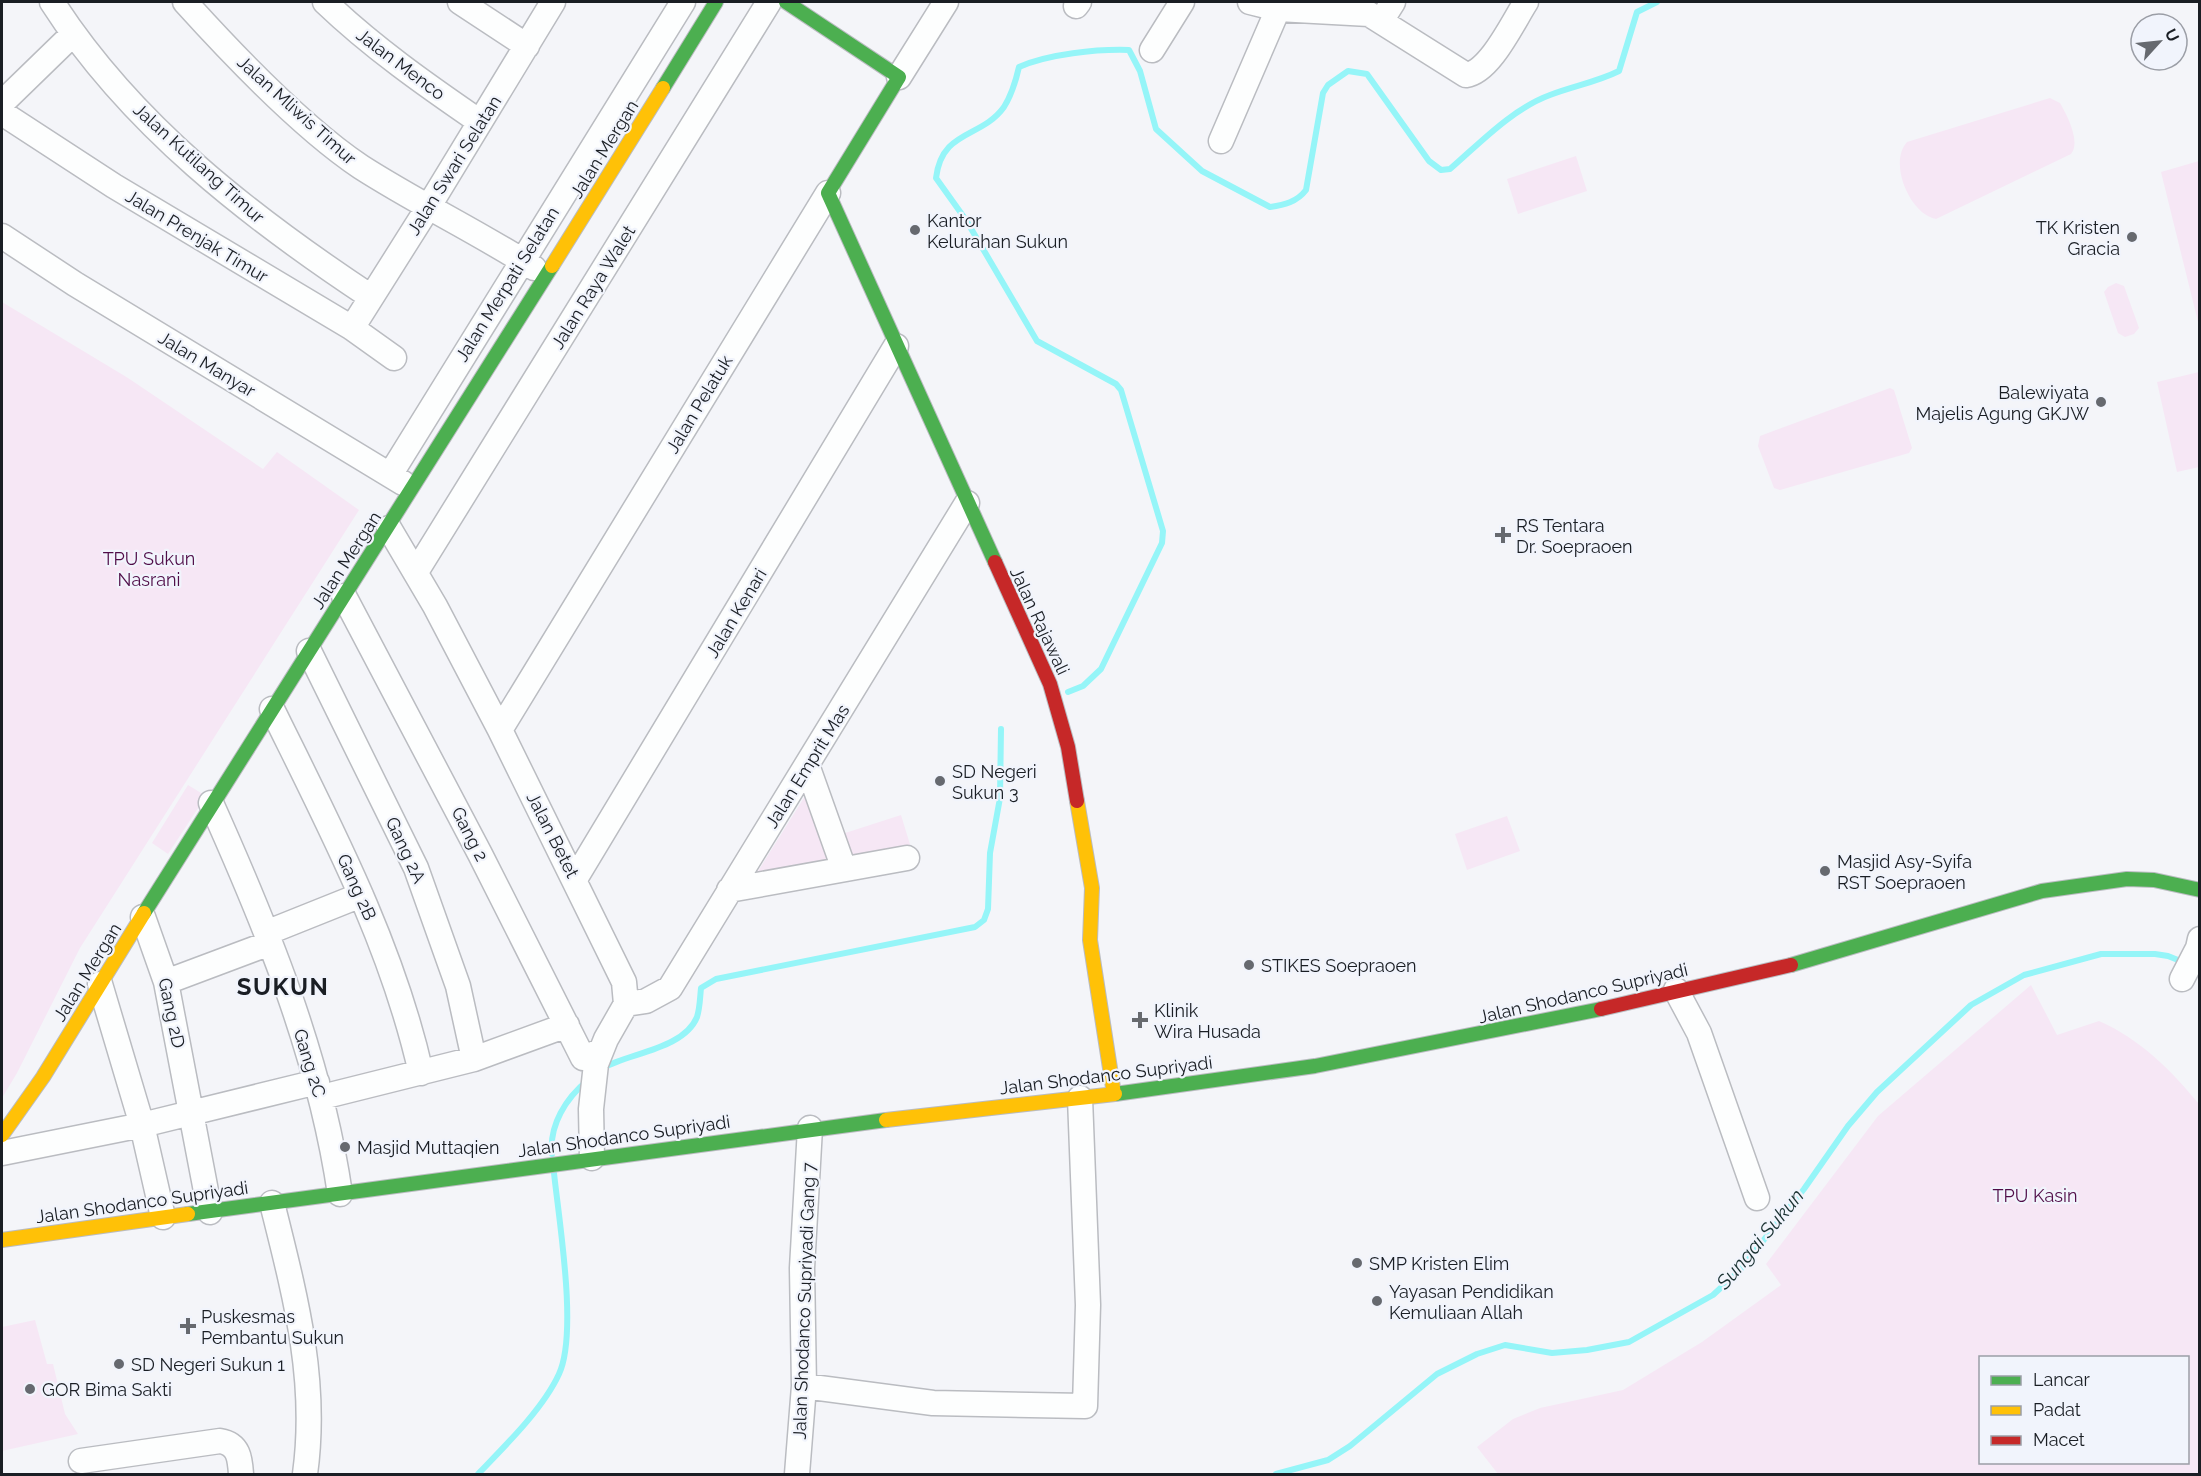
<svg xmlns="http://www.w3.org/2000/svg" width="2201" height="1476" font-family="Raleway,sans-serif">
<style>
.green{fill:#f6e7f5;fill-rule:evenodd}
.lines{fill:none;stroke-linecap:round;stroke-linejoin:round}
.stream{stroke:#95f5f8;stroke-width:6}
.street-casing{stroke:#babcc1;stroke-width:27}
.fast-casing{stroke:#babcc1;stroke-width:16}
.slow-casing{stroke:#babcc1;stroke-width:16}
.jam-casing{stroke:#babcc1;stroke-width:16}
.street{stroke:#fdfefe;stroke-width:24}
.fast{stroke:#4caf50;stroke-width:14}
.slow{stroke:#ffc107;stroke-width:14}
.jam{stroke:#c62828;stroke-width:14}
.poi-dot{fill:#66696f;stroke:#f1f4fc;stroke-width:2}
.labels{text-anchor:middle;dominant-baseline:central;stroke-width:4.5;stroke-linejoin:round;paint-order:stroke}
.street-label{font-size:18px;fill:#1a1e24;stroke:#f1f4fc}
.poi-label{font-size:18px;fill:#1a1e24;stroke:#f1f4fc;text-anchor:start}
.park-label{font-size:18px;fill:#500d48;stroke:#f1f4fc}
.water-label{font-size:20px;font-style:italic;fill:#183030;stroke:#f1f4fc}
.district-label{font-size:24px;font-weight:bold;letter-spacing:1.5px;fill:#1a1e24;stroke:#f1f4fc}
</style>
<rect width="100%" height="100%" fill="#f4f5f9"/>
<path class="green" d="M2050,98L2060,103C2067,115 2081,142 2071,154L1936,219C1910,214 1888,163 1907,142Z
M1576,156L1587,191L1518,214L1507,179Z
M2199,161H2200L2199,326L2161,172Z
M2116,283L2124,286L2139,328L2134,334L2125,337L2118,333L2104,292L2108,287Z
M2,302L128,378L263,469L277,452L359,510L80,948L17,1073L2,1098Z
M2199,372V467L2177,472L2157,382Z
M1890,388L1894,390L1912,448L1909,453L1780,490L1774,488L1758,446L1760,436Z
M188,785L206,796L168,854L152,843Z
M807,793L832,860L755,876Z
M901,815L912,851L853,860L839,835Z
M1507,816L1520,851L1467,870L1455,834Z
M2031,985L2057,1035L2099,1021C2140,1039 2171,1070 2199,1104V1474H1498L1477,1447L1513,1419L1540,1408L1623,1390L1702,1342L1781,1285L1766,1264L1878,1116ZM1980,1358H2188V1462H1980Z
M35,1320L47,1364H53L65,1414L78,1434L2,1451V1327Z"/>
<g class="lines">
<path class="stream" d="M1068,692L1083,686L1101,669L1162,543L1163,531L1121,390L1116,384L1037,341L966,220L936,178C942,129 981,139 1004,107C1011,96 1016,80 1019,67C1048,54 1097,49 1129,50L1140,71L1156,129L1202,171L1270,207C1284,205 1297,202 1306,190L1323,93L1328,85L1348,71L1367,74L1429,161L1441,170L1450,169C1480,143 1512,109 1550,95C1573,86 1597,82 1619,71L1637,12L1657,2
M603,1068C629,1053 684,1049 697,1017C700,1008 700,997 701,988L716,979L975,927L984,920L988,909L990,853L1000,798L1001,729
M552,1154C549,1125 566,1098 588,1080
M478,1474C504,1447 543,1409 559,1374C578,1333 559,1221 554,1173
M1276,1474L1328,1460L1350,1446L1437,1374L1477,1354L1505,1345L1552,1353L1587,1350L1629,1342L1713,1295L1740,1270L1804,1189L1848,1126L1877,1092L1971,1005L2024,975L2101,954H2155L2168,956L2183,962"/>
<g class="street-casing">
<path id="street" d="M52,2C131,125 250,217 371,297
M185,2C233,55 301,127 361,167C417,203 478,232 534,268
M325,2C372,47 426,85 480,122
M460,2L527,46
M1250,2L1278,9L1369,14
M1350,2L1466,75C1490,72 1513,22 1526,2
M1076,6L1079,2
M1381,21L1393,2
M1152,50L1182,2
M899,77L946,2
M2,103L73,34
M2,113L114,186L352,328L394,358
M1221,141L1278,9
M2,236L75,284L403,483
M352,328L429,206L553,2
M390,475L683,2
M389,528L435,606L500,730L624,982L626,1004L606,1039L596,1064L591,1109L592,1158
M416,572L769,2
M344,596L480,854L583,1058L600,1051
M309,651L416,868L458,986L474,1059
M272,709C330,827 392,944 421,1073
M500,730L828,193
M807,765L844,869
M211,803C267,928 320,1057 340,1194
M575,879L896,346
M729,890L907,858
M143,917L166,982L210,1212
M266,933L361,895
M2182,979L2198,948L2200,939
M166,982L270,943
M100,984L142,1125L163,1217
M1676,990L1699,1033L1757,1198
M626,1004L646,1001L670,988L967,503
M322,1097L474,1059L567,1025
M2,1153L142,1125L317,1082
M272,1203C295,1295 318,1380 305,1474
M804,1386L933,1403L1085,1406L1088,1305L1080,1098
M81,1461L220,1441C239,1444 240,1459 241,1474
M797,1474L804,1386L802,1268L810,1128"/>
</g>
<g class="fast-casing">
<path id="fast" d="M786,2L899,77L828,193L995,562
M663,88L716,2
M144,913L552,266
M1791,965L2042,891L2127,879L2154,880L2200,890
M1115,1094L1315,1066L1601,1009
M188,1214L886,1120"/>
</g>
<g class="slow-casing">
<path id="slow" d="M552,266L663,88
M1077,801L1092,888L1090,940L1114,1094
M886,1120L1115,1094
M2,1135L43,1077L144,913
M2,1240L188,1214"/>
</g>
<g class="jam-casing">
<path id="jam" d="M995,562L1050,684L1068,747L1077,801
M1601,1009L1791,965"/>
</g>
<use href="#street" class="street"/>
<use href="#fast" class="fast"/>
<use href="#slow" class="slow"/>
<use href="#jam" class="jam"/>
</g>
<g class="poi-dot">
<circle cx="915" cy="230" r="6"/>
<circle cx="2132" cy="237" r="6"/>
<circle cx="2101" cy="402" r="6"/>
<path d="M1500 526h6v6h6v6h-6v6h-6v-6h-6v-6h6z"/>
<circle cx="940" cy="781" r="6"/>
<circle cx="1825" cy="871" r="6"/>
<circle cx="1249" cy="965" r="6"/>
<path d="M1137 1011h6v6h6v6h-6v6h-6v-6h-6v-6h6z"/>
<circle cx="345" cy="1147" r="6"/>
<circle cx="1357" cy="1263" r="6"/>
<circle cx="1377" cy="1301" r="6"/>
<path d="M185 1317h6v6h6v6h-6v6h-6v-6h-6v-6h6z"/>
<circle cx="119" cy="1364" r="6"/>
<circle cx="30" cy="1389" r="6"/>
</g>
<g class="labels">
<g class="street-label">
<text transform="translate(401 64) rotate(37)">Jalan Menco</text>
<text transform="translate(297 110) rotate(42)">Jalan Mliwis Timur</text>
<text transform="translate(604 149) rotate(-58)">Jalan Mergan</text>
<text transform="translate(199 163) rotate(42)">Jalan Kutilang Timur</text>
<text transform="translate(454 165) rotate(-58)">Jalan Swari Selatan</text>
<text transform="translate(197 236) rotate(31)">Jalan Prenjak Timur</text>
<text transform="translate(507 284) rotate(-58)">Jalan Merpati Selatan</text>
<text transform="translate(593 287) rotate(-58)">Jalan Raya Walet</text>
<text transform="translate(207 364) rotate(31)">Jalan Manyar</text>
<text transform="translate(699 404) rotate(-59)">Jalan Pelatuk</text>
<text transform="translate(346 560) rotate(-57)">Jalan Mergan</text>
<text transform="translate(736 613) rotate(-59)">Jalan Kenari</text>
<text transform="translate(1040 621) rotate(65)">Jalan Rajawali</text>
<text transform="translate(807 766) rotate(-58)">Jalan Emprit Mas</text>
<text transform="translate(470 834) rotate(63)">Gang 2</text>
<text transform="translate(553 835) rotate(63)">Jalan Betet</text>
<text transform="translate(406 850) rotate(65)">Gang 2A</text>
<text transform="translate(357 887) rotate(66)">Gang 2B</text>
<text transform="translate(87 972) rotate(-58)">Jalan Mergan</text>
<text transform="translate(1583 993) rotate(-13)">Jalan Shodanco Supriyadi</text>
<text transform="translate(172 1013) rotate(78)">Gang 2D</text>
<text transform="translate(310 1063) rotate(73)">Gang 2C</text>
<text transform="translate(1106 1075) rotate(-7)">Jalan Shodanco Supriyadi</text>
<text transform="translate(624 1136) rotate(-8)">Jalan Shodanco Supriyadi</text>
<text transform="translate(142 1202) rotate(-8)">Jalan Shodanco Supriyadi</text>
<text transform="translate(804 1301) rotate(-88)">Jalan Shodanco Supriyadi Gang 7</text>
</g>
<g class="poi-label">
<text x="927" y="220">Kantor<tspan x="927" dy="21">Kelurahan Sukun</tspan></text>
<text x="2120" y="227" text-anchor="end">TK Kristen<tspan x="2120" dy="21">Gracia</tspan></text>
<text x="2089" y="392" text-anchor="end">Balewiyata<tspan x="2089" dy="21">Majelis Agung GKJW</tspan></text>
<text x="1516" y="525">RS Tentara<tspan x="1516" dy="21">Dr. Soepraoen</tspan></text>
<text x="952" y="771">SD Negeri<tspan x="952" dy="21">Sukun 3</tspan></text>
<text x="1837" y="861">Masjid Asy-Syifa<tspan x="1837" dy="21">RST Soepraoen</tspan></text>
<text x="1261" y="965">STIKES Soepraoen</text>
<text x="1154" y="1010">Klinik<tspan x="1154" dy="21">Wira Husada</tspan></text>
<text x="357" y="1147">Masjid Muttaqien</text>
<text x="1369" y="1263">SMP Kristen Elim</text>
<text x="1389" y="1291">Yayasan Pendidikan<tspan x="1389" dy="21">Kemuliaan Allah</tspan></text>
<text x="201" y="1316">Puskesmas<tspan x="201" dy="21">Pembantu Sukun</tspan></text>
<text x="131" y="1364">SD Negeri Sukun 1</text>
<text x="42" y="1389">GOR Bima Sakti</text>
</g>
<g class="park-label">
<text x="149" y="558">TPU Sukun<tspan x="149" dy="21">Nasrani</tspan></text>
<text x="2035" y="1195">TPU Kasin</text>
</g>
<g class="water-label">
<text transform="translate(1760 1239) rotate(-50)">Sungai Sukun</text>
</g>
<g class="district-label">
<text x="283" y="986">SUKUN</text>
</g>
</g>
<rect width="2201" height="1476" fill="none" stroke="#1a1e24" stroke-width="6"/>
<rect x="1979" y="1356" width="210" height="108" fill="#f1f4fc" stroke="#9b9ea6" stroke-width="1.5"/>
<rect x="1991" y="1376" width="30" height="9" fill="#4caf50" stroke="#9b9ea6" stroke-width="1.5"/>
<text x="2033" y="1386" font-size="18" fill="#1a1e24">Lancar</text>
<rect x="1991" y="1406" width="30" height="9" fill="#ffc107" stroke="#9b9ea6" stroke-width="1.5"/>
<text x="2033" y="1416" font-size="18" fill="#1a1e24">Padat</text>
<rect x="1991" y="1436" width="30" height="9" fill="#c62828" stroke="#9b9ea6" stroke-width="1.5"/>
<text x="2033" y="1446" font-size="18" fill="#1a1e24">Macet</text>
<g transform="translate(2159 42) rotate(63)"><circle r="28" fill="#f1f4fc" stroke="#9b9ea6" stroke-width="1.5"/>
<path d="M0-4.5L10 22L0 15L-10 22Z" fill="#66696f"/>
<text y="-9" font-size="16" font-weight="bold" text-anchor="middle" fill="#1a1e24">U</text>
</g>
</svg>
